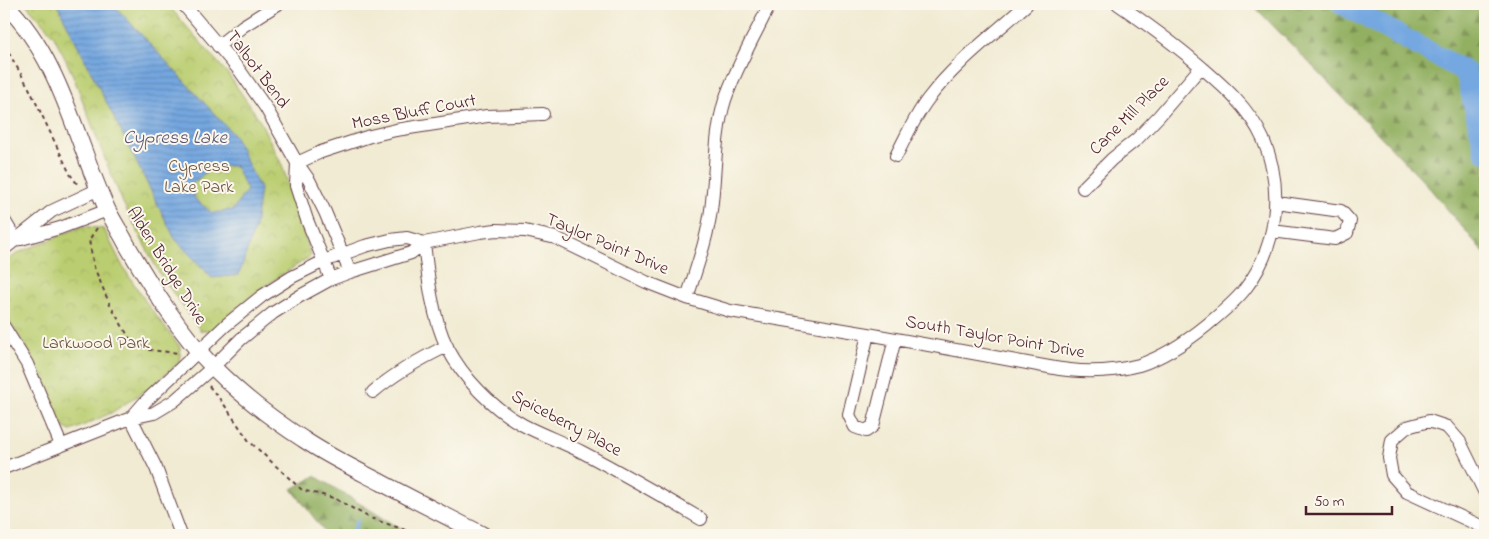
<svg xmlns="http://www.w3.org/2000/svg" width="1489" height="539" font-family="'Indie Flower',sans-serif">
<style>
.forest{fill:url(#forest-firs);stroke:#6e6846}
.park{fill:url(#park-crowns);stroke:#82764e}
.water{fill:url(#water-rules);stroke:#606386;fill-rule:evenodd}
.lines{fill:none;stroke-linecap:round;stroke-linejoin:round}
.stream{stroke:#75a7e0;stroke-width:4}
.river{stroke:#75a7e0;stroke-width:21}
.minor-casing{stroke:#633e44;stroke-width:14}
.tertiary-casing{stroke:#633e44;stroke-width:18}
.path{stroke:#633e44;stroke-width:2;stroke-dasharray:4 4;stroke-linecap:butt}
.minor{stroke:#fff;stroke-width:12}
.tertiary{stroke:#fff;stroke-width:16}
.labels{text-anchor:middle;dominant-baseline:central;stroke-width:4;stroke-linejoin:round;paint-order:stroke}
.street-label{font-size:18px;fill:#4a1f2b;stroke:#fbf7ec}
.park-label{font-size:18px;fill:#6c5340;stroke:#fbf7ec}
.water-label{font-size:19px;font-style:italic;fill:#5b5573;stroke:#fbf7ec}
</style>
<defs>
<pattern id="forest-firs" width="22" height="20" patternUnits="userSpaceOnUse" patternTransform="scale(1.25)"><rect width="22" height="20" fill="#93b062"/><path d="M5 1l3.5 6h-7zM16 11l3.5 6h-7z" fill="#7a8f51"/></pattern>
<pattern id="park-crowns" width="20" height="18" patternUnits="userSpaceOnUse" patternTransform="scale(1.25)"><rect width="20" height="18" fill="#bacd70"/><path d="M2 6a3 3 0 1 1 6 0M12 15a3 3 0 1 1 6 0" fill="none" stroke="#a1b061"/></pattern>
<pattern id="water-rules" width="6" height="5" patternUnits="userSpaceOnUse" patternTransform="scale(1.25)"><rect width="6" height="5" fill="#75a7e0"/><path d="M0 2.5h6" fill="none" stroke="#6287b6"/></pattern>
</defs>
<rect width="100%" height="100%" fill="#fbf7ec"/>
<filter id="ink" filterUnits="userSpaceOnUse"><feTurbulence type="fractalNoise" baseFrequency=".02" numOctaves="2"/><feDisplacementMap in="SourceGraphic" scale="10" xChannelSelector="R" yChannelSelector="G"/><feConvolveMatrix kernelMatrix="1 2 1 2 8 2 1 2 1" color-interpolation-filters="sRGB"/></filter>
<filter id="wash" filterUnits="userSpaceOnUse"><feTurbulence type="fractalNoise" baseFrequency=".0096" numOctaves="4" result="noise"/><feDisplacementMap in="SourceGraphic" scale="20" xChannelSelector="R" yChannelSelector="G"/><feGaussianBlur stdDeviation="1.12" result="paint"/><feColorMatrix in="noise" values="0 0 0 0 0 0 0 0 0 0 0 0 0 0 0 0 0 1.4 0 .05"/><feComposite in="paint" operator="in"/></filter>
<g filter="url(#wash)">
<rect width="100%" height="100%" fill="#f1ebd3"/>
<path class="forest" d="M1252,4H1485V254L1421,178Z
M315,476L411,535H324L325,532L292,489Z"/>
<path class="park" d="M26,4H167L228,74L259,119L282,165L311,256L265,286L240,305L215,329L201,331L160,275L123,203L105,159L72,73L54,36Z
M83,226L104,229L123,267L148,305L181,348L179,362L154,385L111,413L71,431L60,426L46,389L31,355L4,314V263L18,253Z"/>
<path class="water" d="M57,4H113L234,135L260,189L255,227L239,275L212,278L175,239ZM213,166H235L247,190L233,210L212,213L195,199L191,185Z"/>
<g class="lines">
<path class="stream" d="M352,535L358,520"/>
<path class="river" d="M1342,4L1466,72L1485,152"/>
</g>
</g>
<g filter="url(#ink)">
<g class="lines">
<g class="minor-casing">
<path id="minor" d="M183,4L240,71L266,108L297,163L309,180L325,212L350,272
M218,46L243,26L278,4
M896,156C906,137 915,116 928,99C956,62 993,35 1027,4
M297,163L321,152L370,136L396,130L487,116L543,114
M297,163L296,186L307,220L331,279
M1083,188L1112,159L1137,139L1159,116L1201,67
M4,220L16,240
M1272,231L1335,239L1347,233L1350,221L1341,211L1276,202
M21,239L60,228L108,210
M424,243C428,277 432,316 447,347C463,378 492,408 523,425C542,435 562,442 582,452C622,473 662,496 701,519
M4,249L52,211L99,189
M687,298C696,269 707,240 711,210C716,174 714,135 725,100C736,67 755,35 770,4
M4,327L27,364L61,445
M868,334L849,415L855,427L866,431L873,426L895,339
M373,392C395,373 420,359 447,346
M131,418L145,402L226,325L262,296L292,277L324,261L365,246L390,240L407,238L424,243
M131,418L156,468L181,535
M4,468L131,418L154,413L174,401L213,367L241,339L273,313L300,296L331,279L350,272L411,253L424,243L480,232L496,230L525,231L556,238L646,282L687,298L730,311L868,334L1049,367C1079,373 1109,373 1139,365C1164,357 1186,342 1207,325C1220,314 1234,303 1245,289C1278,247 1284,187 1263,139C1248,106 1220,83 1193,60C1169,40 1144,22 1118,4
M1485,493L1460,442L1447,427L1429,421L1407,427L1392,440L1389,458L1392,475L1407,492L1485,528"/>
</g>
<g class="tertiary-casing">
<path id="tertiary" d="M5,4C61,59 75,139 107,209C113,221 121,233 127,245C152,288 179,332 214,368C241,395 272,419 303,439C328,456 355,469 382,483C416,501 450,518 483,535"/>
</g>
<path class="path" d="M4,46L10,55L29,88L70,174L78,185
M97,228L89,240L94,267L110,305L130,339L149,350L179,353
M209,386L223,403L249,441L302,490L334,498L370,518L420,535"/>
<use href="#minor" class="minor"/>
<use href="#tertiary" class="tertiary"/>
</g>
</g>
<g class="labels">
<g class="street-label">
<text transform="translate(257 70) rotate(53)">Talbot Bend</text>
<text transform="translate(414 113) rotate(-11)">Moss Bluff Court</text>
<text transform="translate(1130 116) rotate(-45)">Cane Mill Place</text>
<text transform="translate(607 245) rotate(23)">Taylor Point Drive</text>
<text transform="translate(166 266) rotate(58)">Alden Bridge Drive</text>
<text transform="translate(995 338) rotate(10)">South Taylor Point Drive</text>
<text transform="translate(566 424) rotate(28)">Spiceberry Place</text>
</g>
<g class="park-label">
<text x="199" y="167">Cypress<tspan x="199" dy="21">Lake Park</tspan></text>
<text x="96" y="344">Larkwood Park</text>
</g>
<g class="water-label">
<text x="175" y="138">Cypress Lake</text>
</g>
</g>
<rect width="1489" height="539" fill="none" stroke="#fbf7ec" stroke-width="20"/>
<path d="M1306 506v8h86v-8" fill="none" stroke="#4a1f2b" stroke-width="2.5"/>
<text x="1314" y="506" font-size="15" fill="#4a1f2b" stroke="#fbf7ec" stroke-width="4" paint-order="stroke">50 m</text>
</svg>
